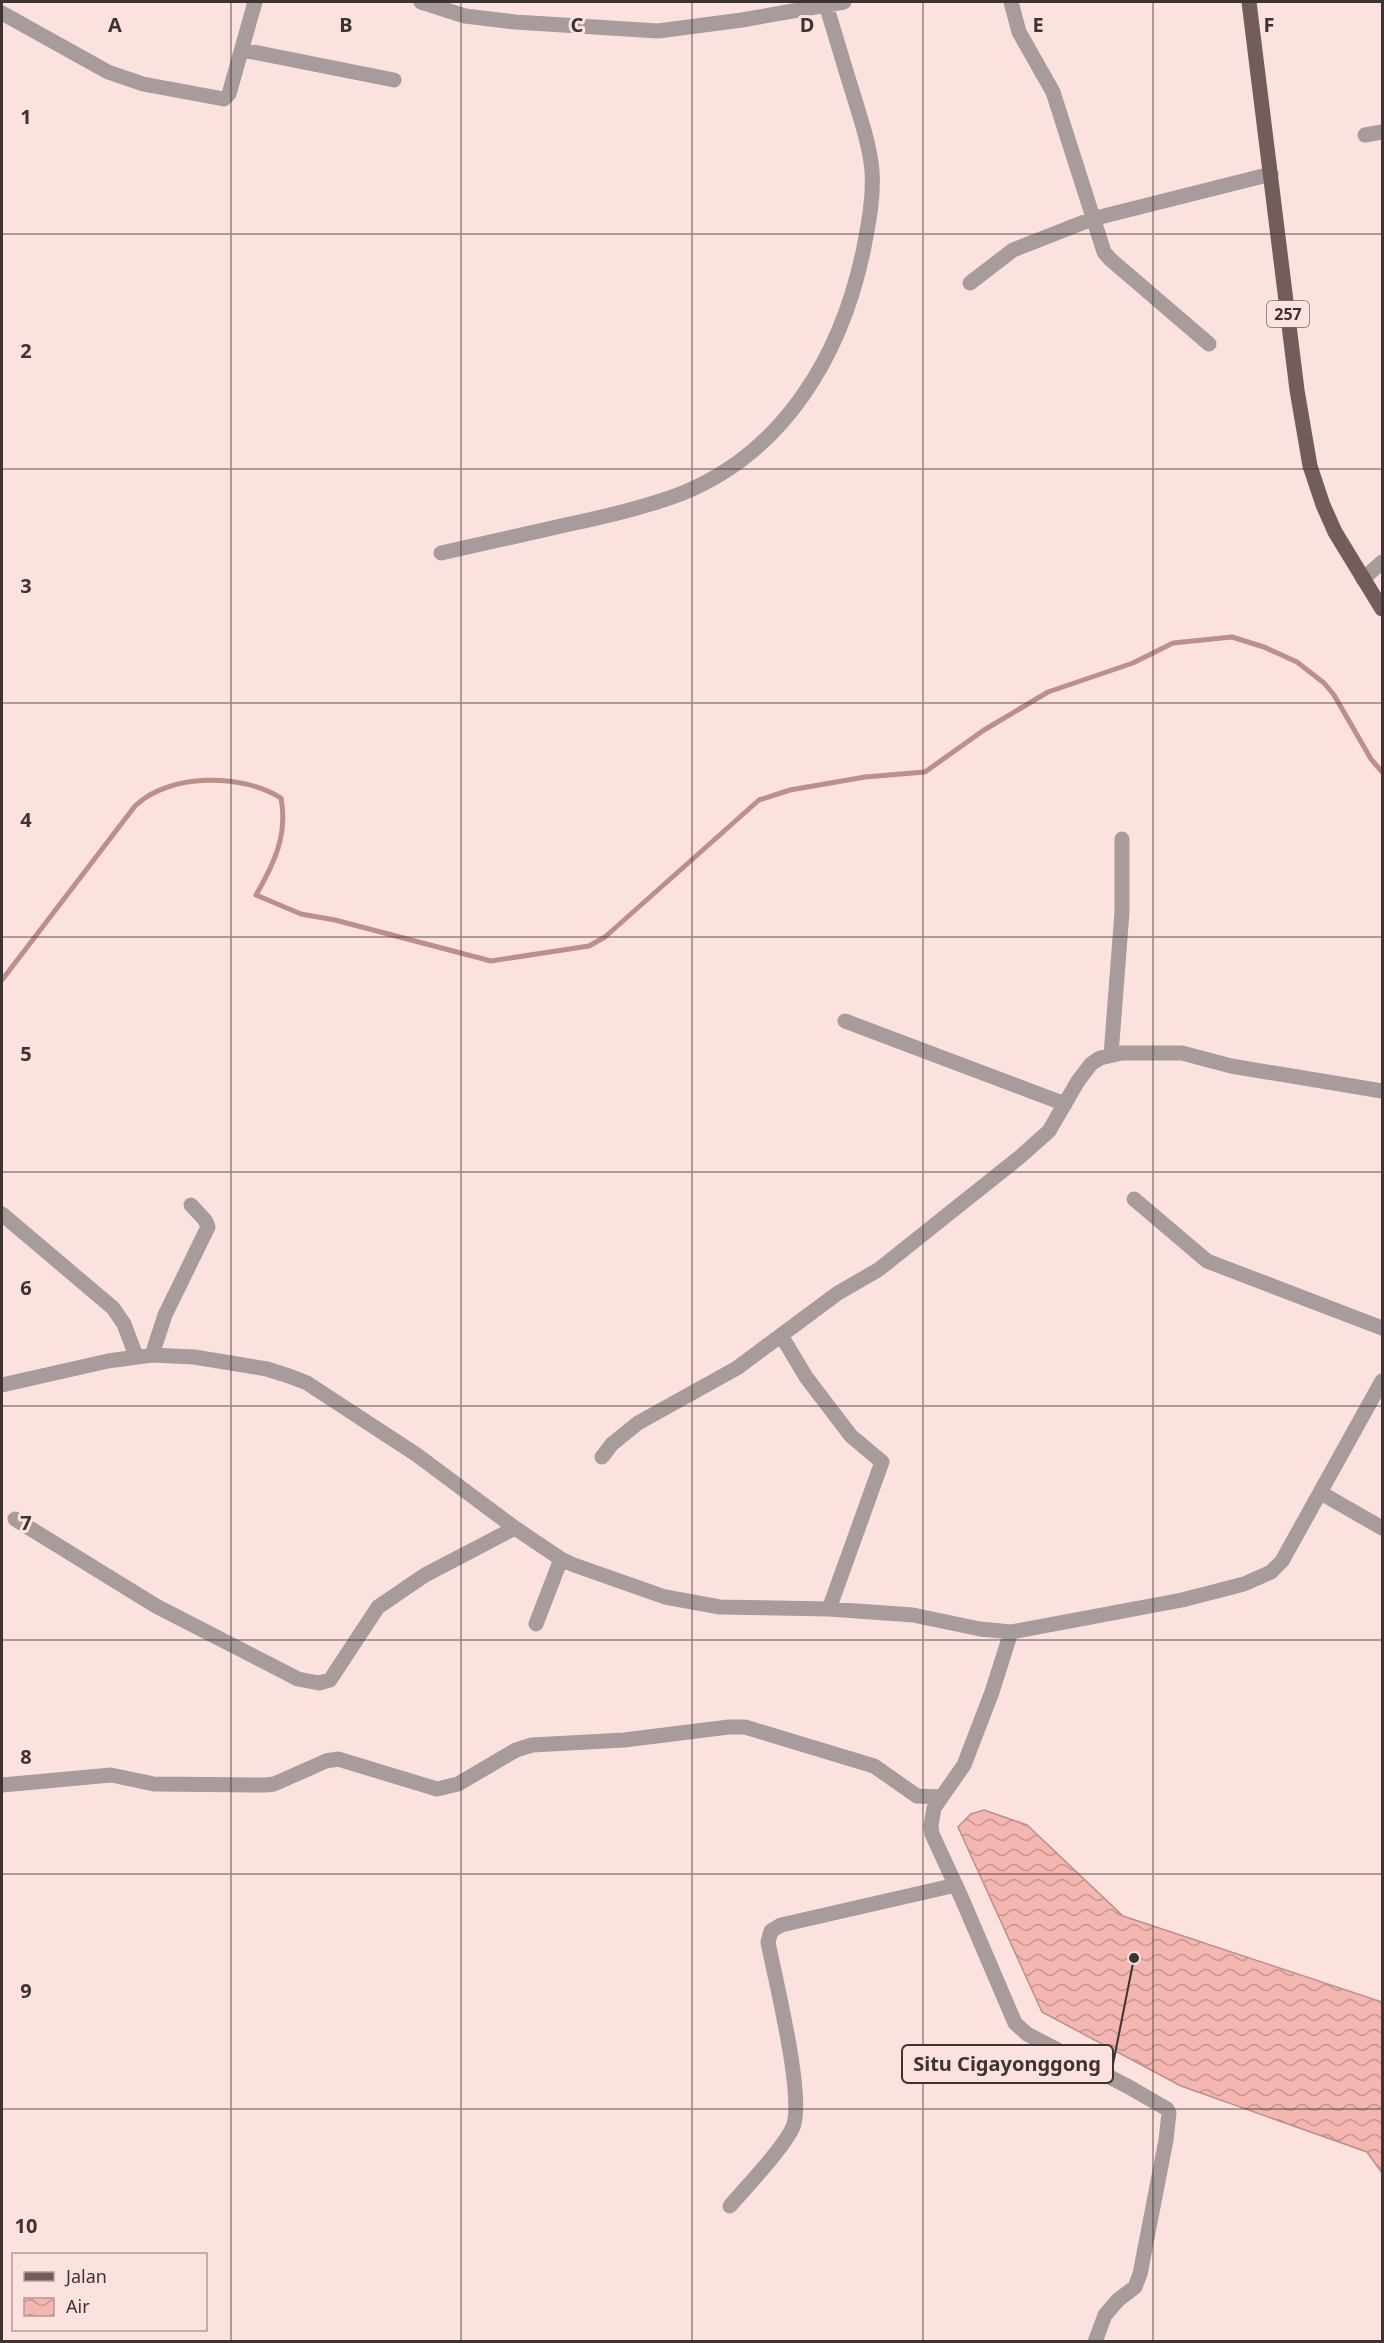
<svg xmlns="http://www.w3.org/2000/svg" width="1384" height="2343" font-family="'Noto Sans',sans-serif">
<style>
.water{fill:url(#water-waves);stroke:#bd8f8b;stroke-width:1.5}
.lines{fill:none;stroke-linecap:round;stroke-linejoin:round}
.stream{stroke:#bd8f8b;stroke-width:5}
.minor{stroke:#a79c9b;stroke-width:15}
.major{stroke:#705d5c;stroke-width:15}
.grid{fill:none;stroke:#3d3332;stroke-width:1.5;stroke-opacity:0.55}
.labels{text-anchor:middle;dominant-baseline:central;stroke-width:6;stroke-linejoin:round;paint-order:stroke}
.shield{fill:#fce2df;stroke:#766866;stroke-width:1.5}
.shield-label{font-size:16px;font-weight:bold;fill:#3d3332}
.grid-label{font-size:20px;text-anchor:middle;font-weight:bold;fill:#3d3332;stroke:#fce2df;stroke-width:6;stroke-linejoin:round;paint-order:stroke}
.leader{fill:none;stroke:#3d3332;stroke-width:2}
.callout-dot{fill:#3d3332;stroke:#fce2df;stroke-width:2}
.callout{fill:#fce2df;stroke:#3d3332;stroke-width:2}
.callout-label{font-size:20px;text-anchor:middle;font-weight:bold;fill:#3d3332}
</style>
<defs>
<pattern id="water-waves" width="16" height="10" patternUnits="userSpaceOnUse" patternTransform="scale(1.5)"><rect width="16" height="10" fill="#f4b6b1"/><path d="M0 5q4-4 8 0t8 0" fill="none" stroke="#c79591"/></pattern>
</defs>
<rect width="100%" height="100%" fill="#fce2df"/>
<path class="water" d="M984,1810L1027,1825L1123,1916L1382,2002V2173L1367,2152L1181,2086L1042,2012L958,1827L971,1814Z"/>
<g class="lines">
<path class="stream" d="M2,980L135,806C169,773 242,773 281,798C288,835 274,864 256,895L301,914L335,920L491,961L589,946L605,937L759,800L790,790L865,777L925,772L984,730L1048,692L1133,663L1173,643L1232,637L1264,647L1297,662L1324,683L1334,695L1371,759L1382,772"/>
<path class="minor" d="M421,2L465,16L515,22L658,31L742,20L844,2
M1011,2L1019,32L1053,92L1104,252L1110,259L1209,344
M2,13L108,72L143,84L224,99L229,94L255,2
M243,50L394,80
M1365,135L1382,132
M970,283L1013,250L1092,219L1271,174
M441,553C484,543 527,534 570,524C608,516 647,507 683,493C785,451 841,355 863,252C868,226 874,198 872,171C870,147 862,123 855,100C845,69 836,37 826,5
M1363,579L1382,562
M845,1021L1065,1104
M1111,1055L1122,912V839
M1134,1199L1207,1261L1382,1328
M2,1214L113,1308L124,1324L136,1356
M781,1335L806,1377L851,1436L882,1462L829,1609
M152,1355L165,1315L208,1227L205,1220L191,1205
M2,1385L108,1361L152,1355L194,1357L267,1369L289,1376L307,1383L417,1455L515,1528L561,1559L574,1565L665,1597L720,1607L829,1609L913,1615L980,1629L1011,1632L1182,1600L1244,1584L1271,1572L1282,1561L1382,1381
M602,1457L612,1444L638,1423L737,1368L838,1293L878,1270L1021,1156L1049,1131L1078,1081L1091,1064L1100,1058L1122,1053H1182L1231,1066L1382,1091
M1321,1493L1382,1528
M15,1519L156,1606L298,1679L319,1683L330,1680L378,1607L425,1575L515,1528
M536,1624L561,1559
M1011,1632L992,1692L964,1765L934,1808L931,1826L932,1834L962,1899L1015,2023L1027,2034L1129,2087L1167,2109L1169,2113L1166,2140L1140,2274L1135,2287L1118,2300L1105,2315L1095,2342
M2,1785L111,1775L154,1784L266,1785L274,1784L326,1761L338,1759L437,1789L458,1784L516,1750L532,1745L624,1740L729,1727H745L874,1766L917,1796L942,1797
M730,2206C746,2187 783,2149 793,2127C805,2097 775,1979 768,1942L771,1931L781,1925L956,1885"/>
<path class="major" d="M1249,2L1297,390L1310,466L1323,505L1335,532L1382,609"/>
</g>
<path class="grid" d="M231,2V2342M461,2V2342M692,2V2342M923,2V2342M1153,2V2342M2,234H1382M2,469H1382M2,703H1382M2,937H1382M2,1172H1382M2,1406H1382M2,1640H1382M2,1874H1382M2,2109H1382"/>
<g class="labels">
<rect class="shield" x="1267" y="301" width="42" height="26" rx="4.5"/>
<g class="shield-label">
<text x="1288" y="314">257</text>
</g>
</g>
<g class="grid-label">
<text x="115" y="32">A</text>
<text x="346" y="32">B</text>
<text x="577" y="32">C</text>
<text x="807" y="32">D</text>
<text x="1038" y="32">E</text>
<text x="1269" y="32">F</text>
<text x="26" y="124">1</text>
<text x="26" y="358">2</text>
<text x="26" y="593">3</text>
<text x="26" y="827">4</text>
<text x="26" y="1061">5</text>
<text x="26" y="1295">6</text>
<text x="26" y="1530">7</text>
<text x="26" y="1764">8</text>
<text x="26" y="1998">9</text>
<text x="26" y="2233">10</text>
</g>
<path class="leader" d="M1134 1958L1113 2064"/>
<circle class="callout-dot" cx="1134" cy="1958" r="6"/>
<rect class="callout" x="902" y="2045" width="211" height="38" rx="6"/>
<g class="callout-label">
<text x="1007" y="2071">Situ Cigayonggong</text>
</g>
<rect width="1384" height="2343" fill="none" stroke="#3d3332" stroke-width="6"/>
<rect x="12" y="2253" width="195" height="78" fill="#fce2df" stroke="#b09c9a" stroke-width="1.5"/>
<rect x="24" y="2272" width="30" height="9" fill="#705d5c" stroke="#b09c9a" stroke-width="1.5"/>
<text x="66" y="2283" font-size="18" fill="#3d3332">Jalan</text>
<rect x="24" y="2298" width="30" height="18" fill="url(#water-waves)" stroke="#b09c9a" stroke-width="1.5"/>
<text x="66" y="2313" font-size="18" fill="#3d3332">Air</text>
</svg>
